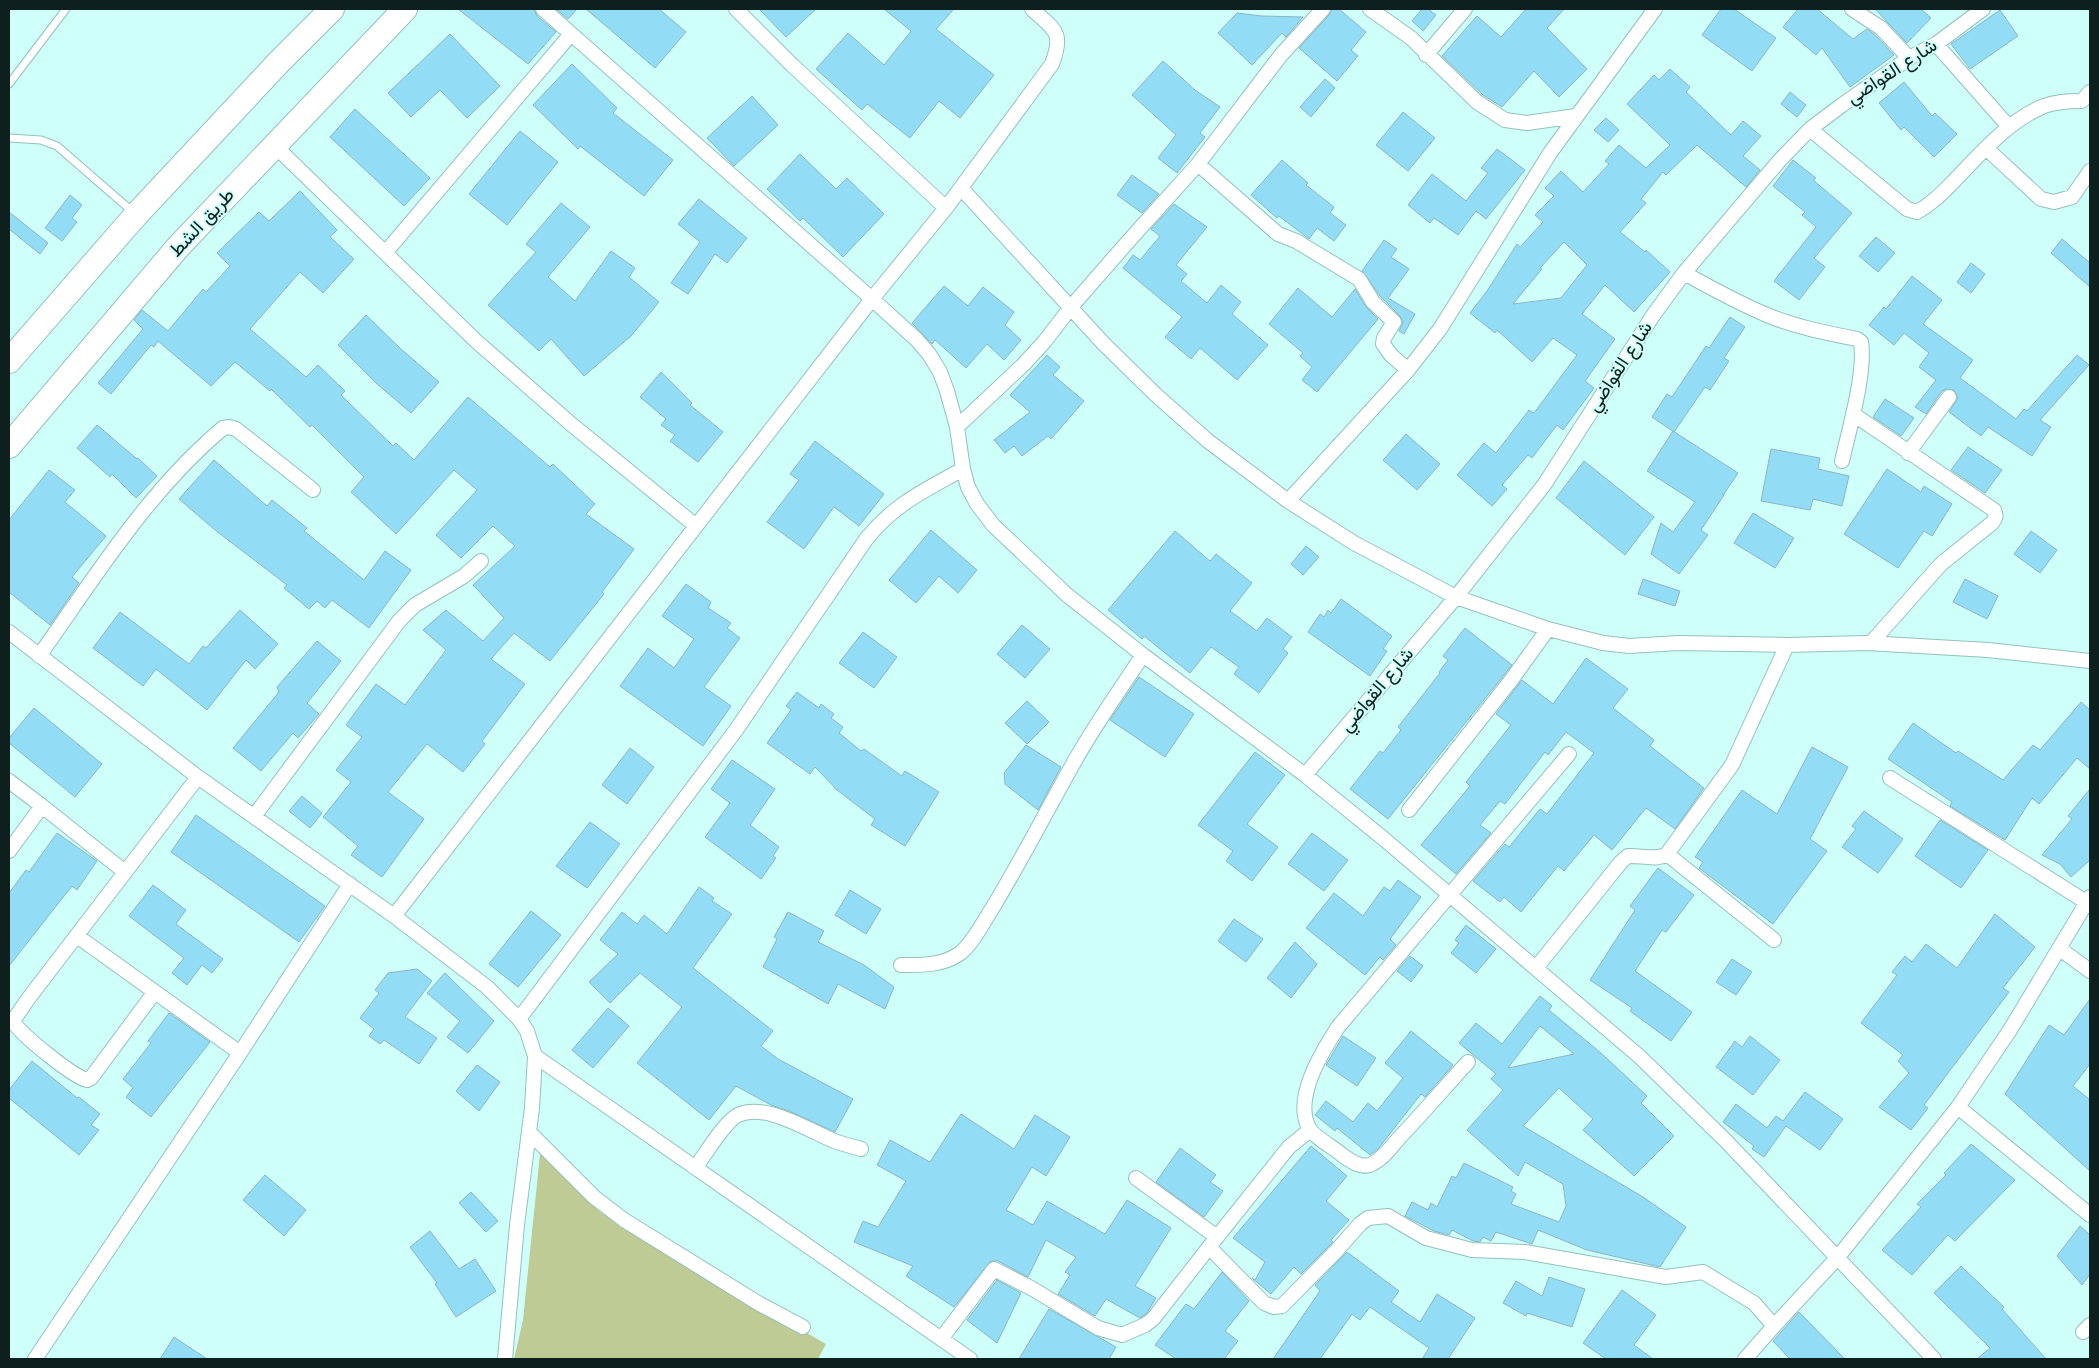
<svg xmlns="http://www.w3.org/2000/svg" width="2099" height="1368" font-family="Spectral,Vazirmatn,serif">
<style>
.green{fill:#becb94}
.building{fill:#92dcf6;stroke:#8cb5c4;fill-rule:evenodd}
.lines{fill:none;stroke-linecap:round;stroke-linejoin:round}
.service-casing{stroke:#93c1bc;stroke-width:9}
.minor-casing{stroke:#93c1bc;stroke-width:16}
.trunk-casing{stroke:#93c1bc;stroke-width:26}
.service{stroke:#fff;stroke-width:7}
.minor{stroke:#fff;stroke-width:14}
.trunk{stroke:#fff;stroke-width:24}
.labels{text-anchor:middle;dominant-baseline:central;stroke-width:4;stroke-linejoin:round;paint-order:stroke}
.street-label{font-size:19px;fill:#0d201e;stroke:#cffff9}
</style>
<rect width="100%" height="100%" fill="#cffff9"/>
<path class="green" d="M540,1154L600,1212L643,1239L826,1344L818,1359H514L523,1320Z"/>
<path class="building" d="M458,9H534L537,16L556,32L528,64Z
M556,9H577L568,19Z
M586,9H659L686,32L655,68Z
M759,9H816L786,37Z
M884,9H954L936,29L994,75L960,118L939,101L910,138L867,104L862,110L816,69L848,33L884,65L911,31Z
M1332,9H1339L1366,32L1351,50L1358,56L1337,81L1299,48L1329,15Z
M1422,9H1428L1436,15L1423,31L1412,21Z
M1526,9H1564L1547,28L1587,69L1559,97L1534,71L1502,107L1483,95L1442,56L1477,16L1501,37Z
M1721,9H1734L1776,38L1752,71L1702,35Z
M1798,9H1817L1853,39L1867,29L1875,35L1894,55L1850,87L1822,48L1816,55L1783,27Z
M1875,9H1921L1931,18L1907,43Z
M2000,10L2018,36L1970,69L1951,44Z
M1237,13L1262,16L1303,17L1286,37L1282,33L1252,65L1218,33Z
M450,34L500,86L467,118L440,90L411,117L388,93Z
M1163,61L1195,90L1220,107L1200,133L1205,137L1177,173L1158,158L1176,135L1132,95Z
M572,64L617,108L613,113L673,160L644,196L580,146L578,149L533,105Z
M1670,69L1690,87L1686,92L1731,135L1743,121L1761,136L1743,156L1760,170L1746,187L1697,145L1666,175L1663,172L1641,199L1646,203L1620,232L1645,252L1646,250L1670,272L1634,312L1605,285L1582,314L1615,339L1585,381L1594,388L1563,430L1557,425L1532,458L1528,455L1502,485L1507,489L1492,506L1457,475L1484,443L1496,453L1529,410L1534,413L1577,355L1553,338L1532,362L1497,330L1495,333L1470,313L1487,291L1517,244L1520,247L1543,222L1535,215L1554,196L1545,188L1561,171L1583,192L1609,164L1605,161L1619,145L1646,168L1670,145L1627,104L1654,75L1659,80ZM1564,242L1587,265L1561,298L1513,304L1542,269L1540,268Z
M1325,79L1335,88L1311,117L1300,107Z
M1904,82L1932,116L1935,113L1957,134L1934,157L1904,127L1901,130L1879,103Z
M1790,92L1806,105L1797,117L1781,104Z
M752,96L778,125L734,166L707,138Z
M355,109L430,178L404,206L330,137Z
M1403,112L1435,138L1408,171L1376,145Z
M1606,118L1619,130L1608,142L1594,130Z
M520,131L558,162L507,225L469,194Z
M1497,149L1525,170L1486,219L1476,211L1458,235L1434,218L1430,223L1408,205L1432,174L1466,201L1488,173L1481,168Z
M800,154L836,189L847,178L884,214L843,257L803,218L800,221L767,189Z
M1282,160L1308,183L1306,185L1334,207L1330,213L1346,225L1334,241L1317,228L1309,239L1279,216L1277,218L1251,195Z
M1793,160L1816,178L1813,180L1852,213L1814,258L1825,267L1799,300L1774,281L1816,227L1802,215L1805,212L1773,186Z
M1132,175L1159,194L1142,213L1117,195Z
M300,191L337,230L330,237L354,259L323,293L300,272L250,329L306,377L318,365L345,391L341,395L393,446L396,443L414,460L468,397L550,467L553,464L595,504L586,514L634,549L602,592L604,594L550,661L514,633L491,659L525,684L482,741L485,744L463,772L427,744L388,792L424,819L382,877L351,855L358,846L323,817L351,782L336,770L362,737L346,725L376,684L405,705L446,650L423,630L446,610L483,641L504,618L473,585L515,546L493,526L461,558L436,535L477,490L454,470L396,534L351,492L364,477L312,425L310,427L271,389L270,391L235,362L211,386L158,341L154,347L151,345L111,394L98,383L143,329L134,320L142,310L168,331L203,289L206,292L230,266L217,253L259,212L269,221Z
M70,195L82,205L72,218L77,222L62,241L45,228Z
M699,199L747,238L727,263L715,254L688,294L671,283L700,242L678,224Z
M561,203L590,227L548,277L575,301L611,251L635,268L629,277L659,302L631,336L584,376L551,339L539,351L488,305L536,252L526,244Z
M1174,204L1207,227L1176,265L1187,274L1181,281L1207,303L1221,285L1241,302L1232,314L1268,345L1237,380L1200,348L1191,359L1165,337L1182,317L1123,268L1133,255L1140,260L1160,236L1151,229Z
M9,212L48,243L40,254L9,229Z
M1876,237L1895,253L1878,272L1859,256Z
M2062,239L2090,263V287L2051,253Z
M1384,240L1397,249L1391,257L1409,269L1388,298L1415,314L1404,334L1399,331L1403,323L1400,316L1380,296L1362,271Z
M1971,263L1985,274L1971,293L1957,282Z
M1912,276L1942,300L1923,324L1973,360L1960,378L2016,419L2024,409L2027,411L2077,355L2089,365L2040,420L2051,427L2032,456L1988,427L1981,436L1949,412L1958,398L1954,390L1946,389L1942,391L1926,414L1915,407L1936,380L1919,367L1929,353L1904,333L1894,345L1869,325L1884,307L1886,309Z
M944,286L968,306L983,287L1014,312L1005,325L1021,340L1004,360L987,344L966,368L935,340L932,344L912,323Z
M1298,288L1332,317L1355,289L1366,307L1378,319L1317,392L1302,380L1312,367L1300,356L1303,353L1269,324Z
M366,315L401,349L439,382L411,413L376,383L338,345Z
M1730,317L1745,327L1724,358L1729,361L1710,390L1705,387L1674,432L1652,417L1667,394L1672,397L1706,346L1709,348Z
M1047,355L1060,367L1053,375L1084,401L1051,439L1048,436L1022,456L1014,446L1005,453L994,440L1030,412L1010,395Z
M661,372L692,403L690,405L723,432L698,462L670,441L675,435L661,425L666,419L640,397Z
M1885,399L1914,418L1901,436L1873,417Z
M97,425L137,459L138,458L157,476L136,498L112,474L110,477L77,448Z
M1673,431L1738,473L1724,494H1722L1724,495L1701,530L1708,535L1679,574L1651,554L1661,523L1673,532L1695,502L1647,471Z
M1406,434L1440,464L1417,490L1383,460Z
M815,441L884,494L859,526L834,507L804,549L767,522L799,480L790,474Z
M1968,447L2002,470L1985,493L1951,470Z
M1771,449L1820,458L1818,469L1849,476L1842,506L1813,499L1810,510L1761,501Z
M214,460L267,506L272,500L307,528L304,531L364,580L385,551L411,570L369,628L332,600L325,608L317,601L309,609L284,588L287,585L215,530L179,499Z
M1584,461L1654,517L1625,555L1556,498Z
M1887,469L1921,492L1924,486L1952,504L1932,536L1924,531L1898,568L1844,534Z
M49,470L75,490L65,502L106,536L72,577L79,583L50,625L9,592V520Z
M1753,513L1794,538L1775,568L1734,543Z
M931,530L977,570L958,593L939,576L916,603L889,580Z
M1175,531L1210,561L1216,554L1252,583L1230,611L1257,631L1267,618L1292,637L1283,649L1288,653L1259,693L1234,674L1239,667L1211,647L1190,673L1144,636L1142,639L1108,610Z
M2031,531L2057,550L2040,573L2014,554Z
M1306,546L1319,557L1303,575L1291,564Z
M1643,579L1680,591L1675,606L1638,594Z
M1965,579L1998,596L1987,619L1953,602Z
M686,584L711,602L708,608L731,623L727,628L740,638L704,687L731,706L703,746L620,686L648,648L674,668L694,639L662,616Z
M1341,599L1392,636L1383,649L1387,651L1370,676L1308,632L1320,614L1324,617L1328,610L1331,613Z
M240,610L278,644L255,669L246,660L207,710L156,669L143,686L93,648L120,612L189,664L203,646L206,648Z
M1022,625L1050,649L1025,678L997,654Z
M1465,628L1512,665L1388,819L1350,789L1380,751L1383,753L1401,730L1398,727L1440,673L1439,672L1448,660L1443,656Z
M863,632L897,657L874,688L839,663Z
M317,641L341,661L307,703L319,714L298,738L293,733L261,771L233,748L279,692L277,687Z
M1586,658L1628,689L1613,708L1654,740L1650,746L1704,788L1675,829L1646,808L1612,850L1594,835L1564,871L1558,866L1521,912L1504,897L1500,902L1473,881L1505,844L1509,847L1540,809L1547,814L1594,753L1566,732L1548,755L1545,752L1505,804L1500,801L1480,825L1491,833L1456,874L1421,845L1470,786L1466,782L1511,725L1496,714L1522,680L1553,704Z
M1139,677L1194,714L1165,757L1110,720Z
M797,692L819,708L821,704L834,714L831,718L843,727L839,733L861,751L864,749L902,776L905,771L939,792L905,846L871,825L875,819L837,790L815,767L810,774L767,743L791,710L786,706Z
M1027,701L1049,722L1027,744L1005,723Z
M2081,702L2090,710V769L2077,758L2039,804L2032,798L2005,840L1950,806L1952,802L1888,759L1913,723L1956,753L1958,751L2003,780L2033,745L2040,750Z
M34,708L102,764L75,797L9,743V738Z
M1026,745L1061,767L1038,810L1005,784L1004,773Z
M1812,747L1848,767L1810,839L1827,851L1773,924L1699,868L1703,862L1695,857L1742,790L1777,814Z
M630,748L654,767L627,804L602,785Z
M1255,752L1285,775L1247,824L1278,847L1252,881L1226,861L1233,851L1198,825Z
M732,760L775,789L750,825L779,847L773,856L776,858L761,879L705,837L730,803L711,789Z
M2090,789V860L2071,877L2060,864L2042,855L2072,819L2068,816Z
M302,796L322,813L310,828L289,811Z
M1864,811L1903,839L1878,873L1842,847L1856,829L1852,826Z
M196,815L325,906L299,942L171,852Z
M1940,820L1988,850L1961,888L1915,856Z
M590,822L620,844L587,888L556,866Z
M57,833L97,861L77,890L72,886L9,966V893L26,870L29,872Z
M1312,833L1348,860L1324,891L1288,864Z
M1658,868L1694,895L1666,932L1662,930L1635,971L1692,1012L1671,1041L1630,1011L1632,1008L1590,980L1635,910L1630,906Z
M1398,880L1421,897L1390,939L1396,945L1383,960L1380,957L1365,975L1306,928L1334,893L1363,916L1384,887L1390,891Z
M153,885L186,910L176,924L223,959L212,973L202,965L187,985L172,973L184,958L129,916Z
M699,887L714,898L712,901L732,914L693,968L773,1031L761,1046L778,1059L853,1099L835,1132L789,1111L771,1105L736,1086L709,1120L637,1063L682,1007L640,973L610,1003L589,982L618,954L600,940L622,912L637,924L644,915L667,934Z
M850,890L881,909L866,934L835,915Z
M531,911L561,935L518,987L489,964Z
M788,912L824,931L818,942L864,965L894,987L885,1009L838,984L828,1004L763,967L777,939L774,937Z
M1995,914L2035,947L2003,988L2009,992L1924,1105L1928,1108L1911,1130L1879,1107L1909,1073L1898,1061L1903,1055L1861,1023L1897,975L1892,972L1905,956L1912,962L1926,944L1957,968Z
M1234,919L1263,939L1246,962L1218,941Z
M1466,925L1496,949L1476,973L1451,953L1459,943L1455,940Z
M1295,942L1317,964L1291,998L1267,978Z
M1410,956L1423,966L1411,982L1397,971Z
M1732,959L1752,972L1736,995L1716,982Z
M417,969L432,981L405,1017L437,1038L419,1064L384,1040L380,1044L369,1036L374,1029L360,1018L379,993L375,990L388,973Z
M445,973L494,1021L468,1053L447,1037L460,1021L427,993Z
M1540,996L1552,1006L1549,1010L1601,1053L1647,1096L1641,1103L1674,1136L1634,1176L1583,1130L1593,1119L1559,1088L1523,1126L1643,1197L1686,1227L1660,1267L1587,1250L1538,1230L1532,1244L1496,1232L1491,1241L1483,1237L1480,1242L1473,1241L1452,1230L1449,1235L1434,1231L1405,1216L1412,1202L1428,1210L1431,1203L1437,1207L1452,1176L1456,1178L1464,1163L1513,1187L1511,1191L1516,1194L1511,1204L1559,1222L1566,1206L1563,1184L1525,1162L1518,1176L1467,1130L1503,1090L1491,1079L1496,1074L1459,1043L1476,1023L1502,1044ZM1540,1026L1574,1054L1508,1068Z
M2090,999V1064L2073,1086L2090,1100V1171L2005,1094L2049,1025L2064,1035Z
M608,1008L629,1026L593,1068L572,1050Z
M169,1013L210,1042L151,1117L126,1097L133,1088L123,1079L151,1043L148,1041Z
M1411,1031L1453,1065L1425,1097L1421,1094L1378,1149L1370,1155L1337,1128L1335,1131L1315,1115L1326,1101L1353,1122L1368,1103L1377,1111L1403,1078L1385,1063Z
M1343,1036L1376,1058L1357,1086L1326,1065Z
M1750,1036L1780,1060L1753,1095L1716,1067L1735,1041L1742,1047Z
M32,1061L77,1098L79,1097L100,1114L91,1125L99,1130L79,1155L9,1098V1090Z
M477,1065L500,1082L479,1111L456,1091Z
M1805,1092L1843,1119L1820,1150L1786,1126L1764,1157L1752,1149L1754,1146L1723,1122L1736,1104L1767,1128L1776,1116L1783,1121Z
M961,1114L1014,1149L1035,1115L1070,1137L1046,1176L1032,1167L1006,1210L1033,1225L1047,1201L1105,1234L1127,1200L1171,1228L1135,1286L1156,1298L1147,1313L1140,1318L1106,1299L1095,1316L1058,1294L1070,1275L1065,1272L1076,1257L1046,1240L1028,1277L998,1261H991L954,1307L906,1276L913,1266L854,1242L863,1221L878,1227L906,1181L877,1165L890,1140L930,1162Z
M1971,1144L2015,1180L1955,1241L1948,1235L1912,1275L1882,1250L1921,1207L1917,1204L1946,1175L1944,1173Z
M1311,1146L1347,1176L1326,1201L1349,1220L1331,1240L1333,1242L1301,1274L1294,1267L1271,1294L1252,1278L1255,1280L1265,1262L1233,1238Z
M1180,1148L1216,1175L1210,1182L1223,1191L1204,1217L1156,1182Z
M265,1175L306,1210L284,1236L243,1200Z
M471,1192L498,1221L486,1232L459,1203Z
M2080,1226L2090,1235V1274L2082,1285L2057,1256Z
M430,1231L459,1269L475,1259L496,1291L456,1317L435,1284L437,1283L410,1247Z
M1347,1252L1399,1291L1391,1302L1420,1322L1437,1294L1475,1318L1448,1359H1422L1429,1348L1370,1307L1360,1320L1352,1314L1320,1359H1273L1320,1291L1315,1285Z
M1961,1266L2004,1307L2002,1309L2046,1359H1977L1990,1348L1934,1293Z
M1222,1272L1249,1301L1225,1331L1238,1341L1224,1359H1176L1155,1345L1186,1304L1194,1309Z
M1549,1277L1585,1289L1572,1327L1527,1313L1526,1316L1503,1303L1516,1281L1542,1296Z
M997,1280L1021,1293L997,1343L967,1320Z
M1622,1290L1656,1315L1634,1345L1653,1359H1606L1583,1343Z
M1049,1309L1116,1347L1109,1359H1019Z
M1799,1312L1845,1359H1790L1773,1341Z
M174,1337L207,1359H160Z"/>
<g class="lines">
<g class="service-casing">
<path id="service" d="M9,84L66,9
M9,138L41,140L57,146L133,212"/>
</g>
<g class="minor-casing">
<path id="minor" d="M543,9L872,299L917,340L929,354L940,372L947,391L957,427L963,469L968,487L977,504L993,525L1067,595L1143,655L1305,775L1384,839L1640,1057L1725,1140L1934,1359
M736,9L792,65L946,208
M1370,9L1411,38L1477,102L1505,120L1527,123L1576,116
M1852,9L1881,28L1909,58
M1936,44L2009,127
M1426,55L1465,9
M1810,129L1907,209L1917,212C1932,204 1943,192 1955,180C1981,153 2008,121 2044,106C2055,102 2070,101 2082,101L2090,92
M274,145L476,341L571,424L696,526
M1986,148L2041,199L2054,202L2072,197L2090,171
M1198,164L1278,234L1296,241L1359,279L1373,302L1394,322L1384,338L1383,344L1391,355L1408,370
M961,188L1103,343L1156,395L1208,441L1288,501L1354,543L1456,597L1548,629L1603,643L1629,646L1679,643L1787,645L1867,643L1988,650L2090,661
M385,253L571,34
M1684,273C1711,288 1738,303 1767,315C1796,327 1827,333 1857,339L1861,342C1866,372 1849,430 1842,461
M1853,414L1994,510C1997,516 1995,519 1992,523L1941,564L1871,643
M957,427L1024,364L1045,341L1071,307L1125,245L1198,164L1281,55L1323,9
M1908,453L1949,397
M1288,501L1408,370L1440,329L1550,153L1655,9
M9,632L198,777L394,916L487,987L519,1019L527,1031L535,1056L532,1108L517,1225L505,1359
M39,656C95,577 148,491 223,428L229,427L236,429L313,490
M1305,775L1456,597L1544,485L1654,314L1684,273L1780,160L1810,129L1842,105L1909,58L1936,44L1983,9
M1890,778L2086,902
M9,781L42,806L9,851
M42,806L125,872
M1409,810L1512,679L1548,629
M255,815L399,621L415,605L464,576L481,561
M1667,854L1774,940
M394,916L872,299L946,208L1052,64C1064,32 1055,30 1032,9
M77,936L240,1053
M2060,949L2090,971
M901,965C921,965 941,966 959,954C972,945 984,921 993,907C1021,861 1046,812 1073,764C1094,726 1119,691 1143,655
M1536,968L1621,862L1628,856C1640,855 1657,861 1667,854L1732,765L1787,645
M154,993L91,1078L87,1080C72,1076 23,1036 14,1023L15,1018L28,999L198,777
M519,1019L736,730L867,538C896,503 924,491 963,469
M535,1056L970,1359
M1468,1062C1445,1087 1423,1113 1399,1138C1391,1147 1383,1159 1372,1164C1362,1170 1349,1160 1341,1154C1334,1148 1313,1136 1309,1128C1293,1098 1322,1052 1338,1027L1569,754
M1958,1107L2090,1215
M529,1132L594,1197L624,1220L758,1303L803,1327
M695,1168C705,1155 725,1121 738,1115C764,1102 808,1130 832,1140C841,1144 852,1146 861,1149
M1136,1178L1217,1237L1289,1147L1310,1130
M1209,1247L1264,1303L1274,1307L1282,1306L1337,1250L1360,1224L1368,1218L1388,1216L1426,1238L1472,1250L1525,1252L1666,1277L1703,1272L1754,1303L1774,1326L1838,1257L1958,1107L2010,1030L2090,897
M2083,1332L2090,1325
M941,1339L994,1269L1031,1288L1098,1328L1122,1335L1145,1325L1153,1319L1217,1237
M35,1359L240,1053L350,884
M1745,1359L1774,1326"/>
</g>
<g class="trunk-casing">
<path id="trunk" d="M9,361L136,215L279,62L332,9
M9,446L178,247L405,9"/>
</g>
<use href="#service" class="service"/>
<use href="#minor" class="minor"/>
<use href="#trunk" class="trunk"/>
</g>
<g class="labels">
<g class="street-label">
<text transform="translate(1892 72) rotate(-33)">شارع القواضي</text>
<text transform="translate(202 223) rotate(-47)">طريق الشط</text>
<text transform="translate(1620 367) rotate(-57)">شارع القواضي</text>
<text transform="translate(1377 690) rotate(-50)">شارع القواضي</text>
</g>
</g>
<rect width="2099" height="1368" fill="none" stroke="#0d201e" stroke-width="20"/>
</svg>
